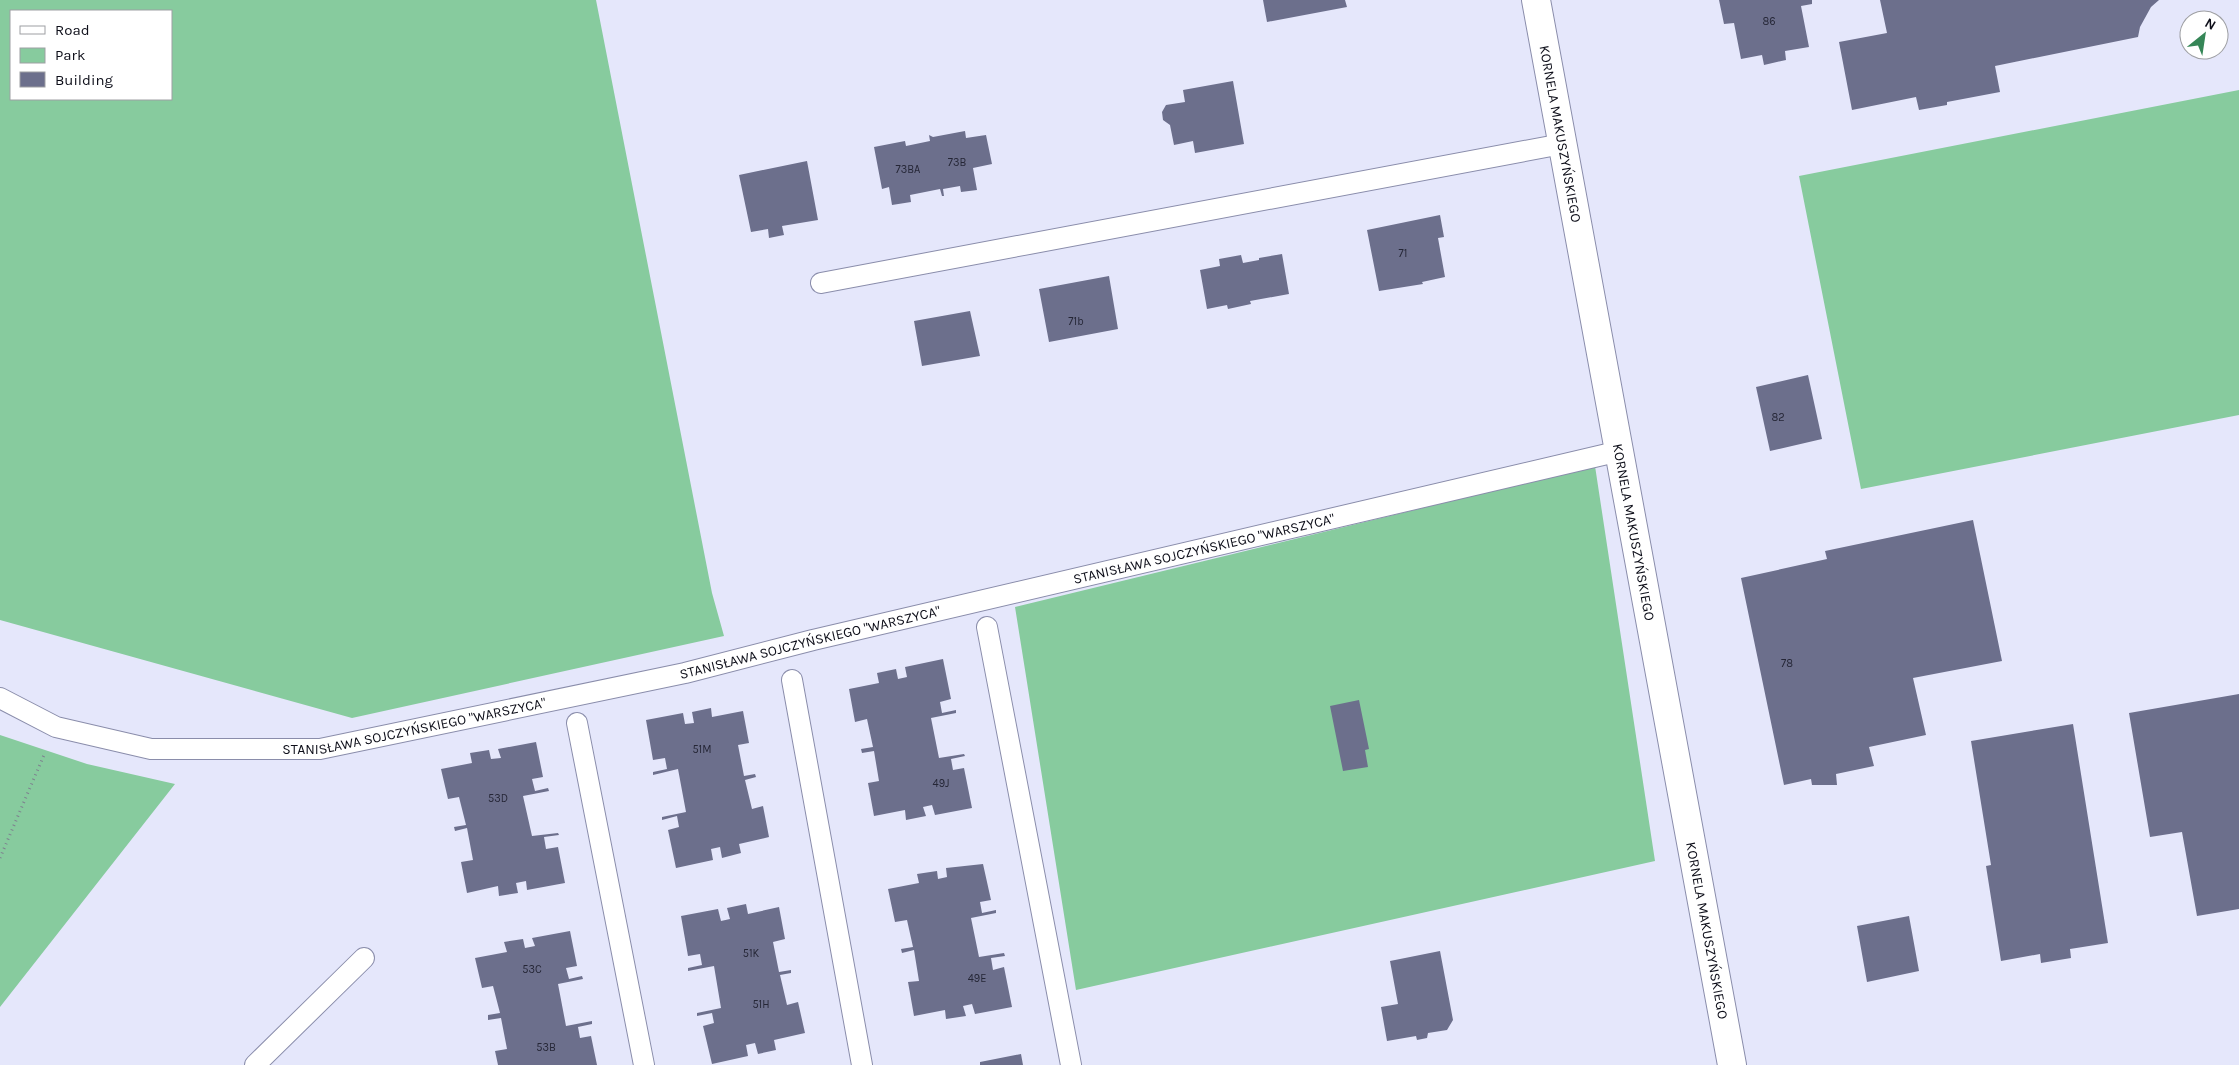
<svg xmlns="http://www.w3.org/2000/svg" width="2239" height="1065" font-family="Karla,sans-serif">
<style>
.green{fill:#87cb9e;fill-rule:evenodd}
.building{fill:#6c6f8c}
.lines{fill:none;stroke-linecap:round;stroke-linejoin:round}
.service-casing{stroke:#8a8dab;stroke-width:22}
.tertiary-casing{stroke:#8a8dab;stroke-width:30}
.path{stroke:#7e808f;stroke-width:3;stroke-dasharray:1 4;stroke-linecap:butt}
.service{stroke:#fff;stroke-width:20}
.tertiary{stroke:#fff;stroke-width:28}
.labels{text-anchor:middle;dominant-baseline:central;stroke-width:4;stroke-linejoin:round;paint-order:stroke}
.number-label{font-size:11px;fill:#252636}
.street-label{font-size:14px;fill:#0d0e19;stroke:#fff}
</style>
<rect width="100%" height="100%" fill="#e5e7fb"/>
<path class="green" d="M0,0H596L712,593L724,636L352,718L0,620ZM171,11V99H11V11Z
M2239,90V415L1861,489L1799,176Z
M1595,466L1655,861L1076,990L1015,607Z
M0,735L87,764L175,784L0,1007Z"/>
<path class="building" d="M1263,0H1345L1347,7L1267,22Z
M1719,0H1812V4L1801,6L1809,47L1785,51L1786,60L1764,65L1762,55L1741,59L1734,23L1724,24Z
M1880,0H2159L2151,7L2140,27L2138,37L1995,66L2000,92L1947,102V105L1919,110L1916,97L1852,110L1839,42L1887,33Z
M1233,81L1244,144L1195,153L1193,141L1174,145L1170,125L1163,120L1162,112L1166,105L1185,102L1183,90Z
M965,131L966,138L986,135L992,164L973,168L977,190L961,192L960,186L943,189L944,196H942L940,189L910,195L911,202L892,205L889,187L882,189L874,147L905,141L906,146L930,141L929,135L933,137Z
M807,161L818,220L782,226L784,235L769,238L768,229L751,232L739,175Z
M1440,215L1444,237L1438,238L1445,277L1422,282L1423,284L1379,291L1367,230Z
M1282,254L1289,294L1250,301L1251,304L1228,309L1227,305L1207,309L1200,270L1220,266L1219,259L1241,255L1243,263L1259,260V258Z
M1109,276L1118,329L1049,342L1039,289Z
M970,311L980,356L922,366L914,321Z
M1808,375L1822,439L1770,451L1756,387Z
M1973,520L2002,661L1913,678L1926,735L1869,747L1874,766L1836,774L1837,785H1812L1811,779L1784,785L1741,578L1827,559L1825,551Z
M943,659L951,699L940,702L942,713L956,710V713L931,718L939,758L964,754L965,756L951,759L953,770L964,768L972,808L935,815L932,805L923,807L926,816L906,820L905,810L874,816L868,783L879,781L874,751L862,753L861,749L873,747L867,719L855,722L849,689L879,683L877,673L896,669L898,679L907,677L905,667Z
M2239,694V909L2197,916L2182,832L2150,837L2129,713Z
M1359,700L1369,749L1365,750L1368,767L1343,771L1330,706Z
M711,708L712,717L743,711L749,743L738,745L744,776L755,774L756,777L745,780L752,809L763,806L769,837L739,844L741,853L722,858L720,847L711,849L713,860L676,868L668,830L679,827L677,816L662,820V817L686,812L678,769L653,775V772L667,769L665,758L653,760L646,720L683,713L685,724L694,723L692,712Z
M2073,724L2108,943L2070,949L2071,958L2041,963L2040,954L2001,961L1986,866L1991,865L1971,741Z
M536,742L543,777L532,779L535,791L548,788L549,791L523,796L532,836L558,833L559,835L544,837L546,849L558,847L565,883L527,890L526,881L516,883L518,893L499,896L498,886L467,893L461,862L473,860L467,828L455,831L454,827L466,825L459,797L448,799L441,769L472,763L470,753L489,750L491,759L501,758L498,749Z
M983,864L991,900L980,902L982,913L996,910V913L971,918L979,957L1004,953L1005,956L991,958L993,970L1004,967L1012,1007L975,1014L972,1004L963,1006L966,1016L946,1019L945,1010L914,1016L908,982L919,981L914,950L902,953L901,949L913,947L907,920L895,922L888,889L919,883L917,874L937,871L938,879L947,877L946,868Z
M746,904L748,914L779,907L785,939L773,942L779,972L791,970V973L780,975L787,1005L798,1002L805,1033L774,1040L776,1050L758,1054L755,1043L746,1045L748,1056L712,1064L703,1026L714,1023L712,1013L697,1016V1013L721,1008L714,966L688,971V968L702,965L700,954L688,956L681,916L718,909L721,921L730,919L727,908Z
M1909,916L1919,971L1867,982L1857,926Z
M570,931L577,966L566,968L569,979L582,976L583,979L558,984L566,1026L592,1021V1024L578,1027L580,1038L591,1036L597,1065H498L495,1051L507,1049L501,1018L488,1020V1015L500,1013L493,986L482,988L475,958L507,952L504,942L523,939L525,948L535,946L532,938Z
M1440,951L1453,1020L1447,1030L1428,1033L1427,1038L1417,1040L1416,1036L1387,1041L1381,1007L1398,1004L1390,961Z
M1021,1054L1023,1065H980V1062Z"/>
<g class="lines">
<g class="service-casing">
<g id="service">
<path d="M821,283L1562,144"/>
<path d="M987,627L1071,1065"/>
<path d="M792,680L862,1065"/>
<path id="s1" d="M0,698L56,727L151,749H320L685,673L813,640L1620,451"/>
<path d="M577,723L644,1065"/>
<path d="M255,1065L364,958"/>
</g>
</g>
<g class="tertiary-casing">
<g id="tertiary">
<path id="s2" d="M1536,0L1732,1065"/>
</g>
</g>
<path class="path" d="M0,858L44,755"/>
<use href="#service" class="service"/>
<use href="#tertiary" class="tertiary"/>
</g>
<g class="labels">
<g class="number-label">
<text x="1769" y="21">86</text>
<text x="957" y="162">73B</text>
<text x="908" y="169">73BA</text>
<text x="1403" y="253">71</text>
<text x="1076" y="321">71b</text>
<text x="1778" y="417">82</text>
<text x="1787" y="663">78</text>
<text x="702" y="749">51M</text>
<text x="941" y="783">49J</text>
<text x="498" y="798">53D</text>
<text x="751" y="953">51K</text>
<text x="532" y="969">53C</text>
<text x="977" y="978">49E</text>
<text x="761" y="1004">51H</text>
<text x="546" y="1047">53B</text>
</g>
<g class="street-label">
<text stroke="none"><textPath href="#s2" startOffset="136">KORNELA MAKUSZYŃSKIEGO</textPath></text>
<text stroke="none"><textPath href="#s2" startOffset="541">KORNELA MAKUSZYŃSKIEGO</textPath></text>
<text stroke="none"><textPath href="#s1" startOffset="1236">STANISŁAWA SOJCZYŃSKIEGO "WARSZYCA"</textPath></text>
<text stroke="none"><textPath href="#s1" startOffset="831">STANISŁAWA SOJCZYŃSKIEGO "WARSZYCA"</textPath></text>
<text stroke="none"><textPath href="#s1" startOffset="426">STANISŁAWA SOJCZYŃSKIEGO "WARSZYCA"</textPath></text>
<text stroke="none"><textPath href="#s2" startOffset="946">KORNELA MAKUSZYŃSKIEGO</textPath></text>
</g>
</g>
<rect x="10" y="10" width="162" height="90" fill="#ffffff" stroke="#9e9fa3"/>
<rect x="20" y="26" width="25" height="8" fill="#ffffff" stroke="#9e9fa3"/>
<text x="55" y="35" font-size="15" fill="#0d0e19">Road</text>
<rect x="20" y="48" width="25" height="15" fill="#87cb9e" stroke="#9e9fa3"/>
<text x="55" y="60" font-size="15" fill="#0d0e19">Park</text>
<rect x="20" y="72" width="25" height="15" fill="#6c6f8c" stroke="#9e9fa3"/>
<text x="55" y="85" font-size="15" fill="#0d0e19">Building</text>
<g transform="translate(2204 35) rotate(30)"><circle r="24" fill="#ffffff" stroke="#9e9fa3"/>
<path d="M0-4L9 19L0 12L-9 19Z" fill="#358657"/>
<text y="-8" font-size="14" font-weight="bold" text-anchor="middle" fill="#0d0e19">N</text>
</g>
</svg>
